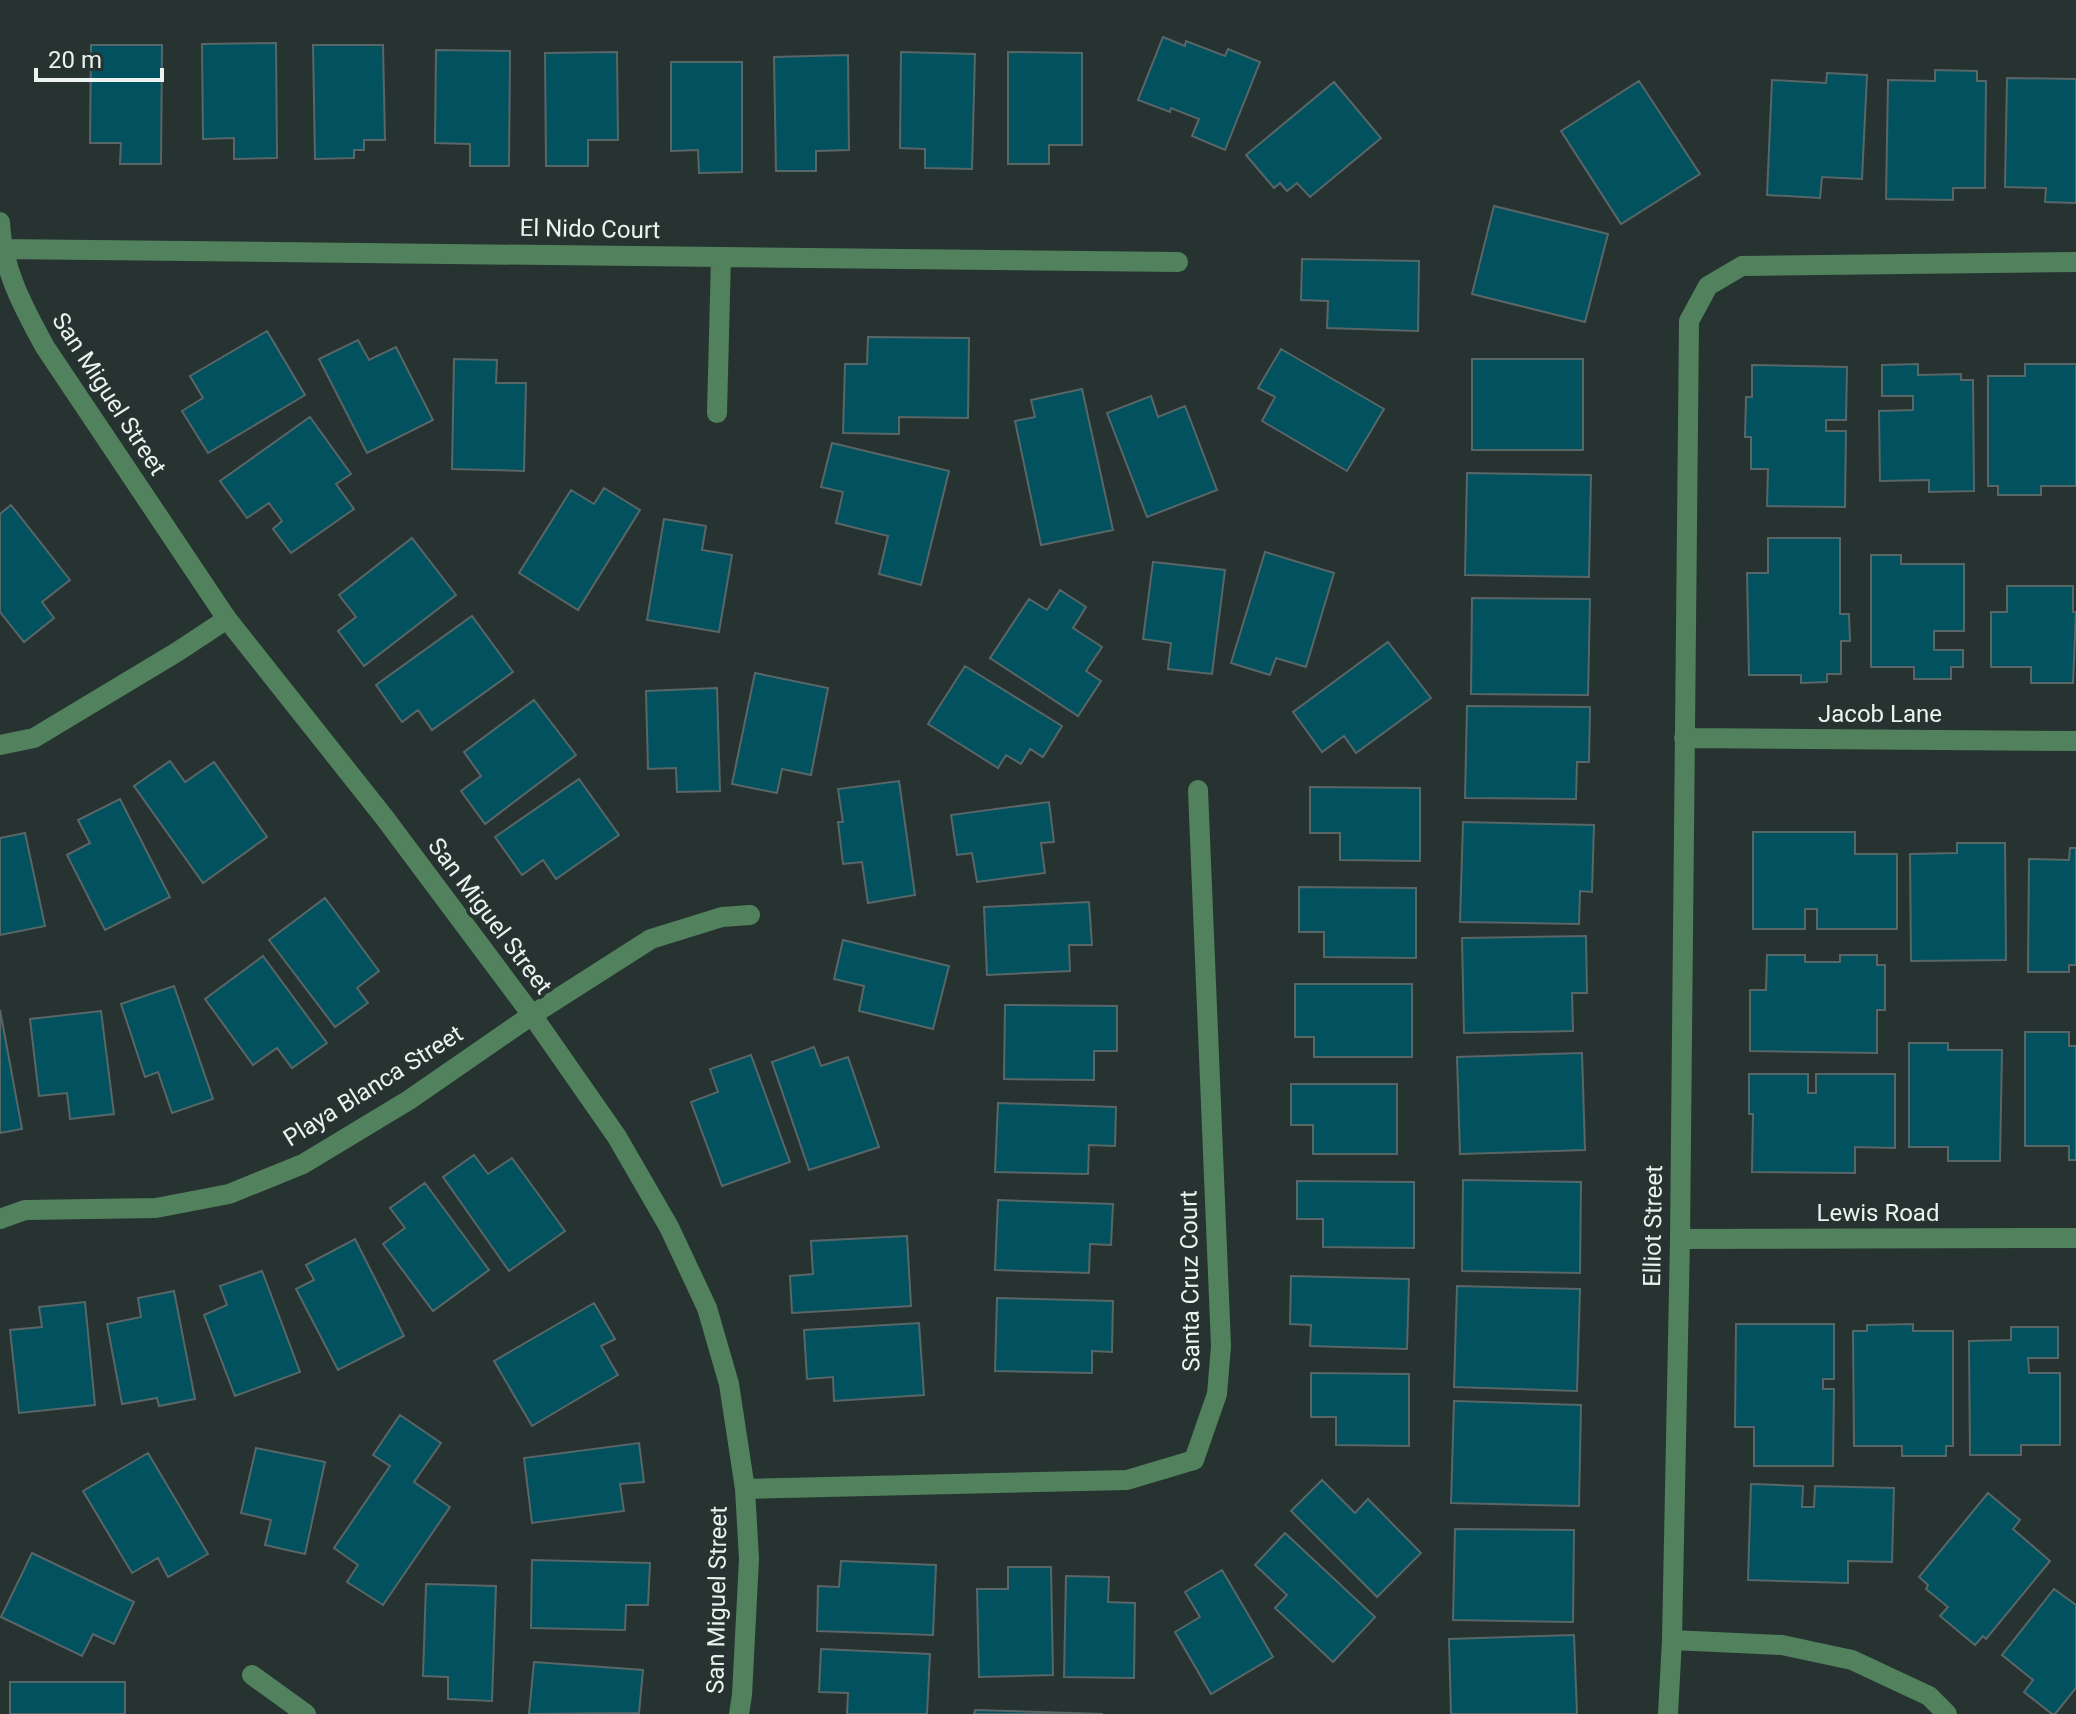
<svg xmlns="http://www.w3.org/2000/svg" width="2076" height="1714" font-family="Roboto,sans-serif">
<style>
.building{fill:#02515e;stroke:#596668;stroke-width:2}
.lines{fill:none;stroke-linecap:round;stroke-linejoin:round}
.minor{stroke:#51825d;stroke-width:20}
.labels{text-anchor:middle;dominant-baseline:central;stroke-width:8;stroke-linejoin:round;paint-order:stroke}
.street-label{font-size:24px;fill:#ebf2f0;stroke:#273330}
</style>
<rect width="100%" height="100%" fill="#273330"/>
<path class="building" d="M1163,37L1185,46L1186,41L1225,56L1228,49L1260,62L1225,150L1192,136L1199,119L1171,108L1170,112L1138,100Z
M276,43L277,158L234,159V138L203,139L202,44Z
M91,45H162L161,164H120L121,143H90Z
M313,45H383L385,140H364V150H354V158L315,159Z
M436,50L510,51L509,166H470V144L435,143Z
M617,52L618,140H588V166H546L545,53Z
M901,52L975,54L972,169L925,168V149L900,148Z
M1008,52L1082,53V145H1049V164H1008Z
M848,55L849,150L816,151V171H776L774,57Z
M671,62H742V172L699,173L698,150L671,151Z
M1935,70L1977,71V81H1986L1985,188H1953V200L1886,199L1888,80L1935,81Z
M1827,73L1867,75L1862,179L1822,177L1820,198L1767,195L1772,80L1826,83Z
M2007,78L2076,79V203L2045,202L2046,188L2005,187Z
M1639,81L1700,174L1621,224L1561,131Z
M1334,82L1381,138L1310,197L1297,183L1287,191L1280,183L1274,188L1246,155Z
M1494,206L1608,234L1585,322L1472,294Z
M1302,259L1419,261L1418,331L1327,328L1328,301L1301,300Z
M267,331L305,395L208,453L182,411L203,398L190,376Z
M868,337L969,338L968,418L899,417V434L843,433L845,364H867Z
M358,340L369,360L396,347L433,420L367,453L319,359Z
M1281,349L1384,409L1347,471L1262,421L1275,397L1258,388Z
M454,359L497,360L496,383H526L524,471L452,469Z
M1472,359H1583V450H1472Z
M1918,364V375L1961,374V380H1973L1974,491L1929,492V480L1880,481L1879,411L1913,410V396H1882V365Z
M2025,364H2076V486H2041V495H1998V486H1988V376H2025Z
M1752,365L1847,367L1846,420H1826V431H1846L1845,507L1767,506L1768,469H1751V437H1745L1746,397H1752Z
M1082,389L1113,530L1041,545L1015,421L1035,417L1031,400Z
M1151,396L1158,417L1185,406L1217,490L1147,517L1107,413Z
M310,417L351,474L336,484L354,509L291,553L273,529L282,521L269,503L247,518L220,481Z
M832,443L949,471L921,585L879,574L888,536L836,523L843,492L821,487Z
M1467,473L1591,475L1589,577L1465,575Z
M604,488L640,510L578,610L519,573L571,490L594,504Z
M11,505L70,580L42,602L54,618L24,642L0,612V514Z
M664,519L706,526L702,550L732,555L719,632L647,620Z
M412,538L456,595L364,666L338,631L356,617L339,595Z
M1768,538H1840V614H1849L1850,641H1841V674H1827V682L1801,683V675H1749L1747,573H1768Z
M1265,552L1334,573L1306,667L1276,658L1270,675L1231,663Z
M1871,555H1901V564H1964V631H1934V650H1963V667H1951V679H1914V667H1871Z
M1153,562L1225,570L1212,674L1168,669L1171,643L1143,639Z
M2007,586H2073V612H2076L2073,683H2031V667H1991V612H2007Z
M1060,590L1086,607L1073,628L1102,647L1086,671L1101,681L1078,716L990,658L1029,599L1047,610Z
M1472,598L1590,599L1588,695L1471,694Z
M472,616L513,672L432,730L418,710L402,722L376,685Z
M1388,642L1431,698L1356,753L1344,736L1322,752L1293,712Z
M965,666L1062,726L1043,757L1030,749L1021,764L1006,755L998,768L928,724Z
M755,673L828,688L811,775L782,769L777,793L732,784Z
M717,688L720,791L677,792L676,768L648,769L646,691Z
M534,700L576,755L485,824L461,791L481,776L464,752Z
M1467,706L1590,707L1589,762H1577L1576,799L1465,798Z
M170,761L185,782L214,762L267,837L203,883L134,786Z
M579,779L619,835L556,879L543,860L522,875L495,837Z
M899,781L915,895L868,903L862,862L843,864L838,822H843L838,789Z
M1310,787L1420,788V861L1340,860V833H1310Z
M120,799L170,897L105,930L67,855L90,843L78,820Z
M1049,802L1054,842L1041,843L1045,873L977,882L972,853L957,855L951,815Z
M1463,822L1594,825L1592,892L1580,891L1579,924L1460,922Z
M1753,832H1855V854H1897V929H1817V909H1805V929H1753Z
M25,833L45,926L0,935V838Z
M1957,843H2005L2006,960L1911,961L1910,854L1957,853Z
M2070,848H2076V965H2069V972H2028L2029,859L2069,860Z
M1299,887L1416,888V958L1324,957V932H1299Z
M325,898L379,971L357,988L368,1003L335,1027L269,940Z
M1089,902L1092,945H1069L1070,971L987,975L984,907Z
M1586,936L1587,993H1572L1573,1031L1464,1033L1462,938Z
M843,940L949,966L933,1029L859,1011L864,986L834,979Z
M1767,955H1805V962H1840V955H1877V965H1885V1010H1877V1053L1750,1051V990H1766Z
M263,956L327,1043L292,1068L277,1048L253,1065L205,999Z
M1295,984H1412V1057H1314V1037H1295Z
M174,986L213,1099L172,1113L158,1072L145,1077L121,1004Z
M1005,1005L1117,1006V1051H1094V1080L1004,1079Z
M0,1010L22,1129L0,1133Z
M101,1011L114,1114L70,1119L67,1093L39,1096L30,1019Z
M2025,1032H2069V1046H2076V1160H2069V1146H2025Z
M1909,1043H1948V1050H2002L2000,1161H1948V1147H1909Z
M814,1047L821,1066L848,1057L879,1147L809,1170L772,1062Z
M1582,1053L1585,1150L1460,1154L1457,1057Z
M751,1055L790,1162L722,1186L691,1102L718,1092L710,1069Z
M1749,1074H1808V1093H1816V1074H1895V1148L1855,1147V1173L1752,1172L1753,1114H1749Z
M1291,1084H1397V1154H1313V1125H1291Z
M998,1103L1116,1107L1115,1146L1089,1145L1088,1174L995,1172Z
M474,1155L488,1174L512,1158L565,1231L509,1271L443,1177Z
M1463,1180L1581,1182L1580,1273L1462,1271Z
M1297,1181L1414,1182V1248L1323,1247V1219H1297Z
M425,1183L489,1270L433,1311L383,1244L405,1228L390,1208Z
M998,1200L1113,1204L1111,1245L1090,1244L1089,1273L995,1270Z
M907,1236L911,1306L792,1313L790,1276L813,1274L811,1241Z
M355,1239L404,1336L338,1370L296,1289L314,1280L306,1265Z
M262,1271L300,1372L235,1396L204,1315L227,1305L220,1286Z
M1291,1276L1409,1279L1407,1349L1310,1346L1311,1325L1290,1324Z
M1457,1286L1580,1289L1577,1391L1454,1387Z
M174,1291L195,1399L159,1406L157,1398L122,1404L107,1324L141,1317L138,1298Z
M997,1298L1113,1301L1112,1352L1092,1351V1373L995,1371Z
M85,1302L95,1405L19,1413L10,1330L42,1327L39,1307Z
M594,1303L615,1339L601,1346L618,1375L532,1426L494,1361Z
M919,1323L924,1395L834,1401L833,1377L807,1379L804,1330Z
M1736,1324H1834V1379H1823V1389H1834L1833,1466H1754V1427H1735Z
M1913,1324V1331H1953V1446H1946V1456H1902V1446H1854L1853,1331H1867V1325Z
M2011,1327H2058V1358H2028L2029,1373H2060V1445H2021V1455H1970L1969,1341L2011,1340Z
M1311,1373L1409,1374V1446L1336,1445V1417H1311Z
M1454,1401L1581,1405L1579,1506L1451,1503Z
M400,1415L441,1443L414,1482L450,1507L383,1605L347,1582L358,1565L334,1548L390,1466L373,1455Z
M639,1443L644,1482L620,1484L624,1511L532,1523L524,1458Z
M256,1448L325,1462L305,1554L265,1545L271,1520L241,1513Z
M148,1453L208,1554L168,1577L158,1558L132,1573L83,1491Z
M1322,1480L1355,1513L1368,1499L1421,1553L1377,1597L1291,1511Z
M1751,1484L1803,1486L1802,1507H1814L1815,1486L1894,1488L1892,1562L1848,1561V1583L1748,1580Z
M1988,1493L2020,1520L2013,1529L2050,1561L1986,1639L1983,1636L1975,1645L1940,1616L1948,1607L1926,1589L1928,1585L1919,1577Z
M1455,1529L1574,1530L1573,1622L1453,1620Z
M1285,1533L1375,1617L1333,1662L1275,1608L1287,1595L1255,1565Z
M32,1553L134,1602L114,1644L93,1634L82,1656L1,1617Z
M532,1560L650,1563L648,1605H626L625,1630L531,1628Z
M841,1561L936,1565L933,1635L817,1631L818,1586L839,1587Z
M1008,1567H1051L1053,1675L979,1677L977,1589H1008Z
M1222,1570L1273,1657L1211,1694L1175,1632L1200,1617L1185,1592Z
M1066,1576L1109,1577L1108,1602L1135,1603L1134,1678L1064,1677Z
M426,1584L496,1586L492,1701L448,1699V1677L423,1676Z
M2054,1589L2076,1605V1688L2055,1714H2052L2024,1692L2033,1680L2002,1655Z
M1574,1635L1577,1714H1451L1449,1639Z
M821,1649L930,1654L927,1714H847L848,1693L819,1692Z
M534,1662L643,1670L639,1713L529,1714Z
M10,1682H125V1714H10Z
M975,1710L1103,1714H974Z"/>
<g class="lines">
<path class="minor" d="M0,222C2,268 23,307 45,347L227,619L384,817L532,1015L617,1137L669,1227L707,1308L729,1384L745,1489L749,1559L742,1695L739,1714
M0,249L1178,262
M717,413L721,257
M1684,738L2076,741
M0,745L34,738L177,652L227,619
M0,1219L25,1210L156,1208L229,1194L303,1164L409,1100L532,1015L651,939L722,917L750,915
M1680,1239L2076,1238
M745,1489L1127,1480L1194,1460L1217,1394L1221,1346L1198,790
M1672,1640L1782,1645L1852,1660L1929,1696L1947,1714
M252,1675L306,1714
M1668,1714L1672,1640L1680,1239L1689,321L1708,286L1742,266L2076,262"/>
</g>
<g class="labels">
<g class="street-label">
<text transform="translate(590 229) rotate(1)">El Nido Court</text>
<text transform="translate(109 394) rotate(57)">San Miguel Street</text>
<text x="1880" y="714">Jacob Lane</text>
<text transform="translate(490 916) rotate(53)">San Miguel Street</text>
<text transform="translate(373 1086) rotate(-32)">Playa Blanca Street</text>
<text x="1878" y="1213">Lewis Road</text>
<text transform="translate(1653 1226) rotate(-89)">Elliot Street</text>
<text transform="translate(1190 1281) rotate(-91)">Santa Cruz Court</text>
<text transform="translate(717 1600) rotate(-89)">San Miguel Street</text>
</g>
</g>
<path d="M36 68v12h126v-12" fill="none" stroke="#ebf2f0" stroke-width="4"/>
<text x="48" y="68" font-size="24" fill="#ebf2f0" stroke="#273330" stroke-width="6" paint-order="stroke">20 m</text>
</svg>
